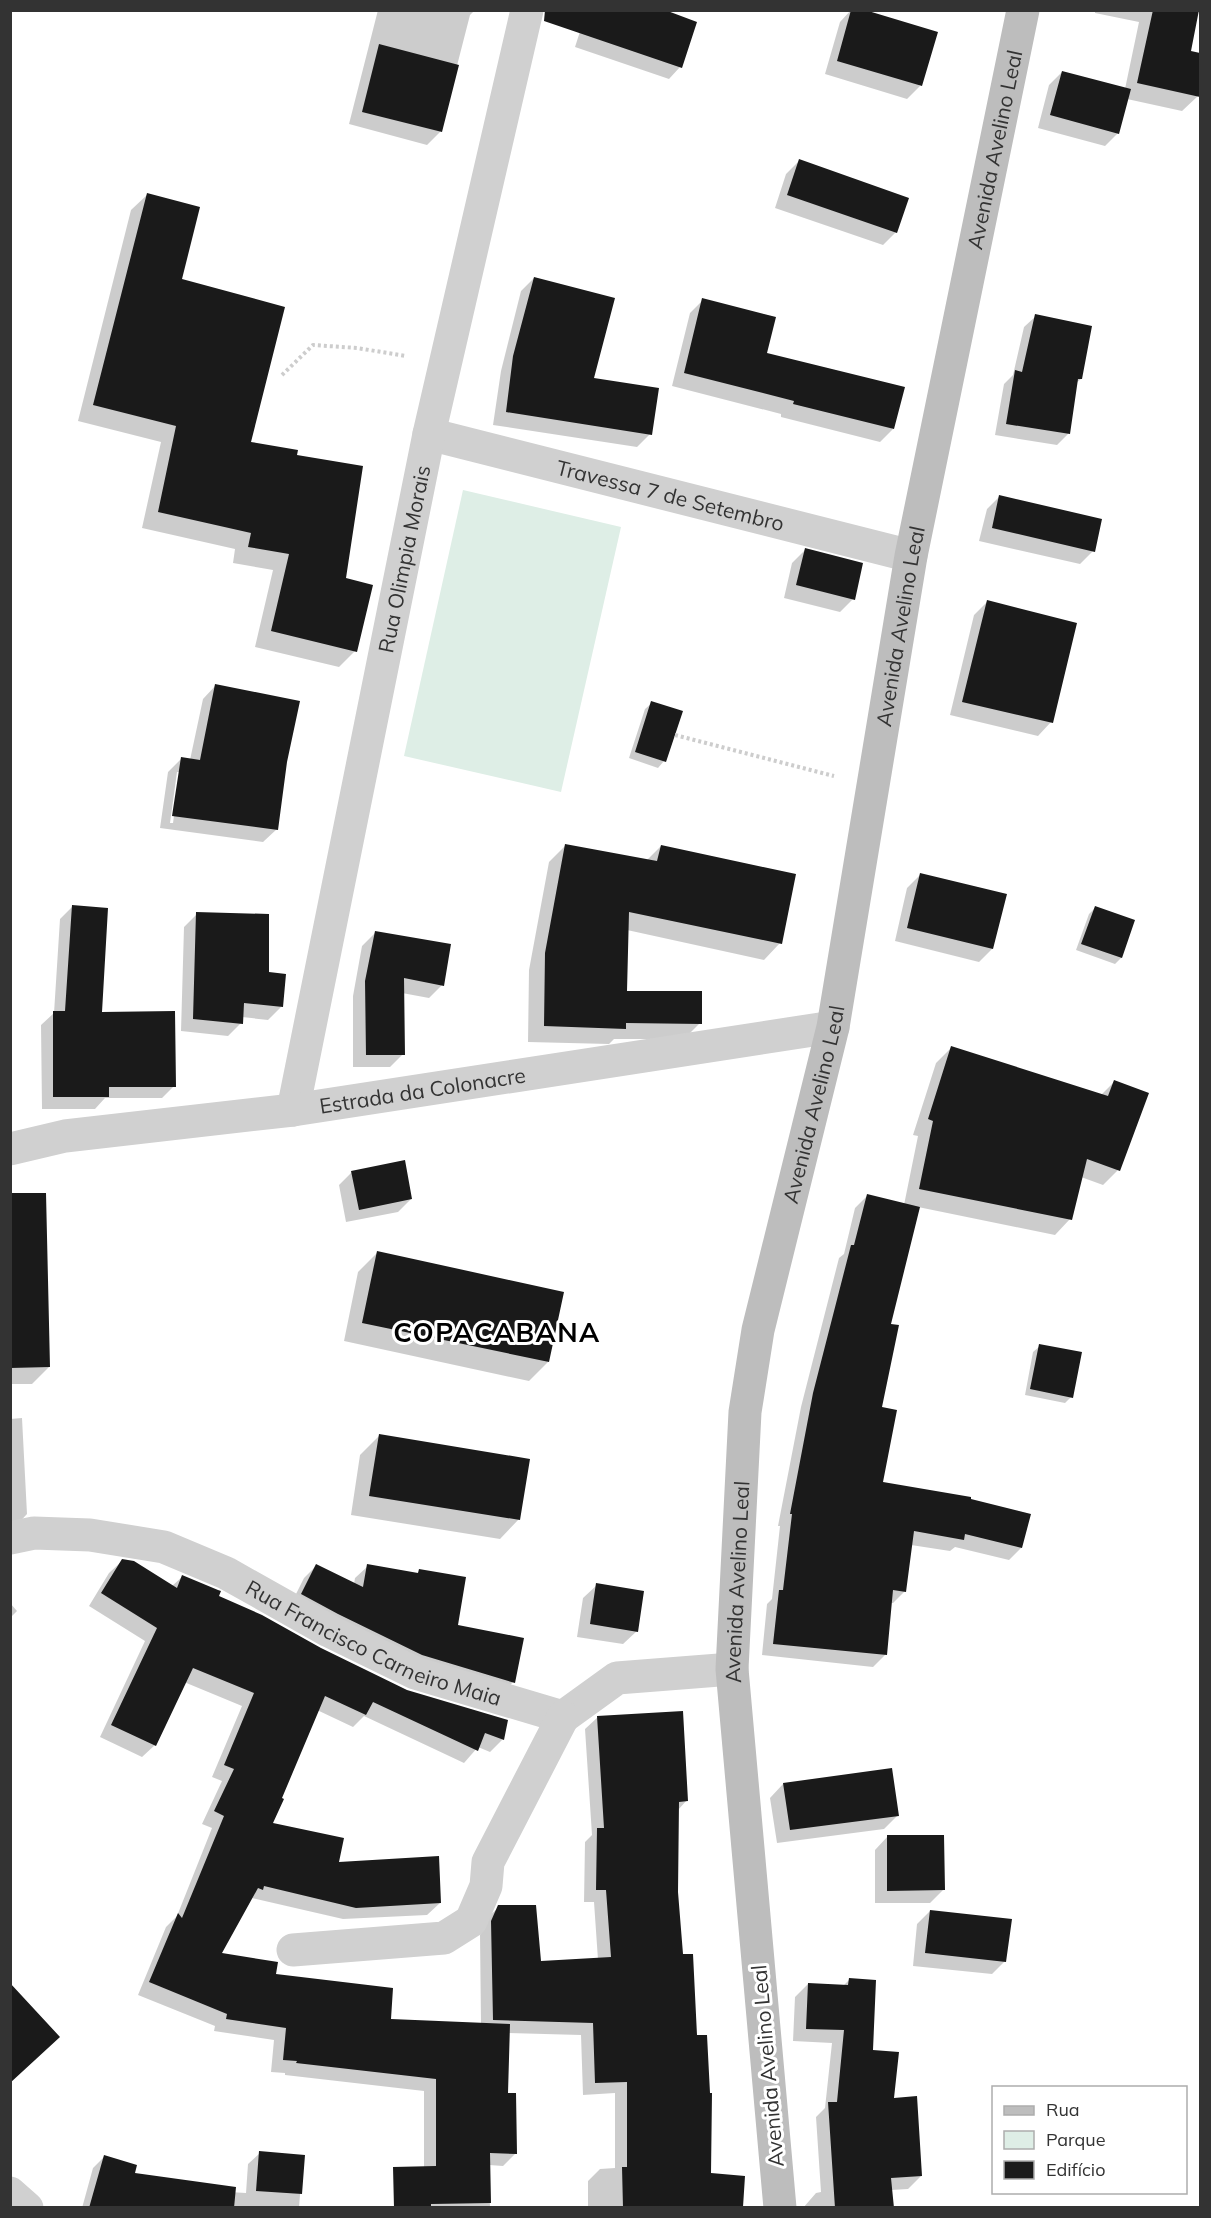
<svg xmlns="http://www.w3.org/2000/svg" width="1211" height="2218" font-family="Mulish,sans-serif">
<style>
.green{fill:#deeee6}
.shadow{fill:#0003;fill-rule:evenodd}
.building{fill:#1a1a1a}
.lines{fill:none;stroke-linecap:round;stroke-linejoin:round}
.path{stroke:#cdcdcd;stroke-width:4;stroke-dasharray:3 3;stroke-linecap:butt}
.street{stroke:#d0d0d0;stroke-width:33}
.secondary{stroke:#bdbdbd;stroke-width:33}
.labels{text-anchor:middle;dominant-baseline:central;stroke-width:6;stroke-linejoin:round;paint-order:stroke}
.street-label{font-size:21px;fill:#333;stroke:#fff}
.district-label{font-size:27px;font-weight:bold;letter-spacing:1.5px;fill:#000;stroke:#fff}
</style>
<rect width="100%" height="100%" fill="#fff"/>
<path class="green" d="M463,490L621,527L561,792L404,756Z"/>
<path class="shadow" d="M378,10H475L470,15L440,132L427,145L349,124Z
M587,10L680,67L669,79L575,47Z
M851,10H859L920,86L907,99L825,74L840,22Z
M1095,10H1198L1189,52L1200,55V83L1198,96L1182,111L1127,99L1118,133L1105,146L1038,128L1049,85L1062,72L1125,89L1139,22L1095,13Z
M799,161L896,232L883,245L775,208L786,174Z
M148,194L180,280L249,444L295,456L345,579L355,651L339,667L255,647L273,570L233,563L235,549L142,528L161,442L78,421L131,210Z
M534,278L592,379L650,434L637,447L493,425L501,371L521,291Z
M703,300L766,354L893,429L880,442L781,417V414L672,386L690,313Z
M1036,316L1081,379L1076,383L1068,434L1057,445L995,435L1004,384L1013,375L1024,327Z
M1000,496L1093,551L1080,564L979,541L987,509Z
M805,550L853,599L840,612L784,598L792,563Z
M987,602L1051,722L1038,736L950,715L974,615Z
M216,685L277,829L263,842L160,828L168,772L181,759L190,760L203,699ZM177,772H180L173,823H170Z
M652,703L664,761L658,768L629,758L645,709Z
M565,846L647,860L661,846L780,943L764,960L627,930L625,992L700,1023L684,1039H614L609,1044L528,1042L529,970L549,862Z
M920,875L1005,895L992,949L979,962L895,941L907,888Z
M72,907L101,1013L174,1086L162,1098H105L95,1109H42L41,1025L54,1013L60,919Z
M1096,907L1133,921L1121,958L1115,964L1076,950L1089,914Z
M197,914L281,1007L268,1020L242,1017L241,1023L228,1036L181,1031L184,927Z
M375,933L442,985L429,998L402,993L403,1054L390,1067H353V996L362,946Z
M951,1048L1101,1095L1115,1081L1118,1170L1103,1185L1081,1177L1070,1219L1055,1235L918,1207L889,1325L880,1408L882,1484L969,1500L1021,1548L1009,1560L955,1547L950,1551L911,1545L905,1591L893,1603H890L885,1655L873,1667L762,1655L767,1604L772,1599L780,1526H778L801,1407L839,1258L844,1254L855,1208L868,1195L904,1205L918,1136L913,1135L936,1063Z
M352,1172L411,1199L398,1212L346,1222L339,1185Z
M10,1195L49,1367L32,1384H10Z
M377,1253L548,1362L529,1381L344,1341L358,1272Z
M1040,1346L1071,1397L1065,1403L1025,1395L1033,1352Z
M22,1418L27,1514L14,1528H10V1419Z
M379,1436L519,1519L500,1539L351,1515L360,1455Z
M122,1561L172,1586L182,1577L217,1597L503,1739L490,1752L478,1747L464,1763L364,1716L353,1727L317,1710L271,1824L337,1864L440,1903L427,1915L343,1919L252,1898L219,1954L390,2020L481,2024L480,1935L486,1919L499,1907L540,1962L598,1960L594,1902H584L585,1842L592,1835L585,1729L598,1717L687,1800L678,1810L676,1892L682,1956L695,2037L710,2174L743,2177L741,2208H588V2181L600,2169L615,2168V2093L583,2095L581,2035L508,2033L506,2094L516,2153L503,2166L489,2165L490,2208H420L424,2175V2091L285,2075V2073L271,2072L274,2040L214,2031L215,2026L138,1995L166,1927L177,1916L212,1828L202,1824L222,1781L212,1777L242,1706L184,1682L155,1745L142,1757L100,1737L145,1641L89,1606L109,1573Z
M316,1566L354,1584L355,1578L368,1566L416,1574L420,1571L456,1626L513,1682L501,1695L290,1606L304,1578Z
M597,1585L637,1631L623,1644L577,1637L583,1598Z
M10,1603L17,1611L10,1618Z
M783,1784L897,1816L884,1829L777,1843L770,1798Z
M888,1836L943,1890L930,1903H875V1850Z
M930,1911L1005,1961L992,1974L913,1966L917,1924Z
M850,1979L872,2051L893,2100L921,2176L908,2189L891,2190L892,2208H803L816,2193L821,2192L816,2117L825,2108L832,2043L793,2041L795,1997L808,1984L843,1986Z
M260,2153L303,2156L299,2208H82L93,2168L104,2157L133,2174L181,2189L246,2193L248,2164Z"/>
<path class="building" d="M545,10H665L697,22L682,68L544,21Z
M851,10H865L938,32L922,86L837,61Z
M1153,10H1199L1191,51L1200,53V97L1137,83Z
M379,44L459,65L442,132L362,112Z
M1062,71L1131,89L1119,134L1050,115Z
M799,159L909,198L897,233L787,195Z
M147,193L200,207L182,279L285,307L251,442L298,450L297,455L363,466L346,578L373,585L357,652L271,631L289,554L248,547L251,533L158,512L176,426L93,405Z
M534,277L615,298L594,378L659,388L652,435L506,412L513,356Z
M702,298L776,317L767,353L905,387L894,429L793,404L794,401L684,373Z
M1035,314L1092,326L1082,379H1078L1070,434L1006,424L1015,370L1022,372Z
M999,495L1102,519L1095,552L992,528Z
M805,548L863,563L855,600L796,585Z
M987,600L1077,623L1053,723L962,702Z
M215,684L300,701L287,762L278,830L172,816L181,757L200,760Z
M651,701L683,711L666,762L635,752Z
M565,844L657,861L661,845L796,874L782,944L629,912L627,991H702V1024L626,1023V1029L544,1026L545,953Z
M920,873L1007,894L993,949L907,928Z
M72,905L108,908L102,1012L175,1011L176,1087H109V1097H53V1011H65Z
M1095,906L1135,920L1122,958L1081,944Z
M196,912L269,914V972L286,974L283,1007L244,1003L243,1024L193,1019Z
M375,931L451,944L444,986L404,978L405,1055H366L365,981Z
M951,1046L1108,1096L1114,1080L1149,1093L1120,1171L1087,1159L1072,1220L919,1189L933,1121L928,1119Z
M405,1160L412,1199L359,1210L351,1171Z
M10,1193H46L50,1367L10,1368Z
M867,1194L920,1207L891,1324L899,1325L882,1407L897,1410L883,1482L971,1497V1499L1031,1514L1022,1548L965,1534L964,1540L914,1531L906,1592L893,1590L887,1655L773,1644L779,1590H783L792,1514H790L813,1393L851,1245H854Z
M377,1251L564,1292L549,1362L362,1323Z
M1039,1344L1082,1352L1073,1398L1030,1389Z
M379,1434L530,1459L520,1520L369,1496Z
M122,1559L134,1561L177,1588L182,1575L218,1590L221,1591L219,1596L262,1615L321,1648L407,1690L508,1720L504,1740L485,1733L478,1751L373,1702L366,1715L325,1696L282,1798L284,1799L273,1823L344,1838L339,1862L439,1856L441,1903L356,1908L264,1886L263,1890L258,1888L222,1953L278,1962L276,1974L393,1988L391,2019L510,2024L508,2093H516L517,2154L490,2153L491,2203L431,2204V2208H394L393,2167L436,2166V2079L296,2063L297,2061L283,2060L286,2028L226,2019L227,2014L149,1982L178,1913L182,1918L224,1816L214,1811L234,1769L224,1765L254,1693L193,1668L156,1746L111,1725L157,1628L101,1593Z
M316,1564L363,1587L367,1564L418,1573L419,1569L466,1577L458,1625L524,1638L515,1683L422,1655L338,1614L301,1594Z
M596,1583L644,1591L638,1632L590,1624Z
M683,1711L688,1801L679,1802L678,1892L683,1954H693L697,2035H707L710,2093H712L711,2173L745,2176L743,2207L623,2208L622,2167H627V2082L595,2083L593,2023L493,2020L491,1921L498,1905H536L541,1961L611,1957L606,1890H596L597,1828H604L597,1716Z
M892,1768L899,1816L790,1830L783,1783Z
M887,1835H944L945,1890L887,1891Z
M930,1910L1012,1919L1006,1962L925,1953Z
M849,1978L876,1980L873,2050L899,2052L894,2098L917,2096L922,2176L891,2178L894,2208H835L828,2102H837L844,2030L806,2029L808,1983L848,1985Z
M10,1983L60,2037L10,2083Z
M259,2151L305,2155L302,2194L256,2191Z
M104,2155L137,2165L135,2173L236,2187L234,2208H89Z"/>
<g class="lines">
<path class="path" d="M282,375L313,345L357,348L406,356
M675,735L834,776"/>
<g class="street">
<path id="s1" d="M429,434L911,556"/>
<path id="s2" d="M293,1110L429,434L527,10"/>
<path id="s3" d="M10,1149L65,1136L293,1110L833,1027"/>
<path id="s4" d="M10,1538L34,1533L90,1535L164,1547L226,1573L329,1631L415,1673L563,1717L617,1678L732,1669"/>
<path d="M293,1950L444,1938L471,1921L486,1886L488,1862L563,1717"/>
<path d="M10,2193L27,2208"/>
</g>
<path class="secondary" id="s5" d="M780,2208L732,1669L745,1412L758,1330L833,1027L911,556L1023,10"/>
</g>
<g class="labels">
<g class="street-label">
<text stroke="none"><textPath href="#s5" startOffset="2086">Avenida Avelino Leal</textPath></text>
<text stroke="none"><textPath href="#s1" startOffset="249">Travessa 7 de Setembro</textPath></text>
<text stroke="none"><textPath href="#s2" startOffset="562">Rua Olimpia Morais</textPath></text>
<text stroke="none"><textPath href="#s5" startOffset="1600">Avenida Avelino Leal</textPath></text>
<text stroke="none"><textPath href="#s3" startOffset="417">Estrada da Colonacre</textPath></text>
<text stroke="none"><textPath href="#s5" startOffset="1114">Avenida Avelino Leal</textPath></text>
<text stroke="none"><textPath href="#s5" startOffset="628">Avenida Avelino Leal</textPath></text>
<text stroke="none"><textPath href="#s4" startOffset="387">Rua Francisco Carneiro Maia</textPath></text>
<text transform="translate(767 2066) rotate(-95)">Avenida Avelino Leal</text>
</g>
<g class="district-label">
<text x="497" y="1332">COPACABANA</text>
</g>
</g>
<rect width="1211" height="2218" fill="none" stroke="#333333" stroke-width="24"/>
<rect x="992" y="2086" width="195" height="108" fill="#ffffff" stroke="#adadad" stroke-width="1.5"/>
<rect x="1004" y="2106" width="30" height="9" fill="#bdbdbd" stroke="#adadad" stroke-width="1.5"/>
<text x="1046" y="2116" font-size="18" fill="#333333">Rua</text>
<rect x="1004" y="2131" width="30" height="18" fill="#deeee6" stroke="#adadad" stroke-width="1.5"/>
<text x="1046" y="2146" font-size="18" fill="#333333">Parque</text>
<rect x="1004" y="2161" width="30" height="18" fill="#1a1a1a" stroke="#adadad" stroke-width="1.5"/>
<text x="1046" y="2176" font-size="18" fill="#333333">Edifício</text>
</svg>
